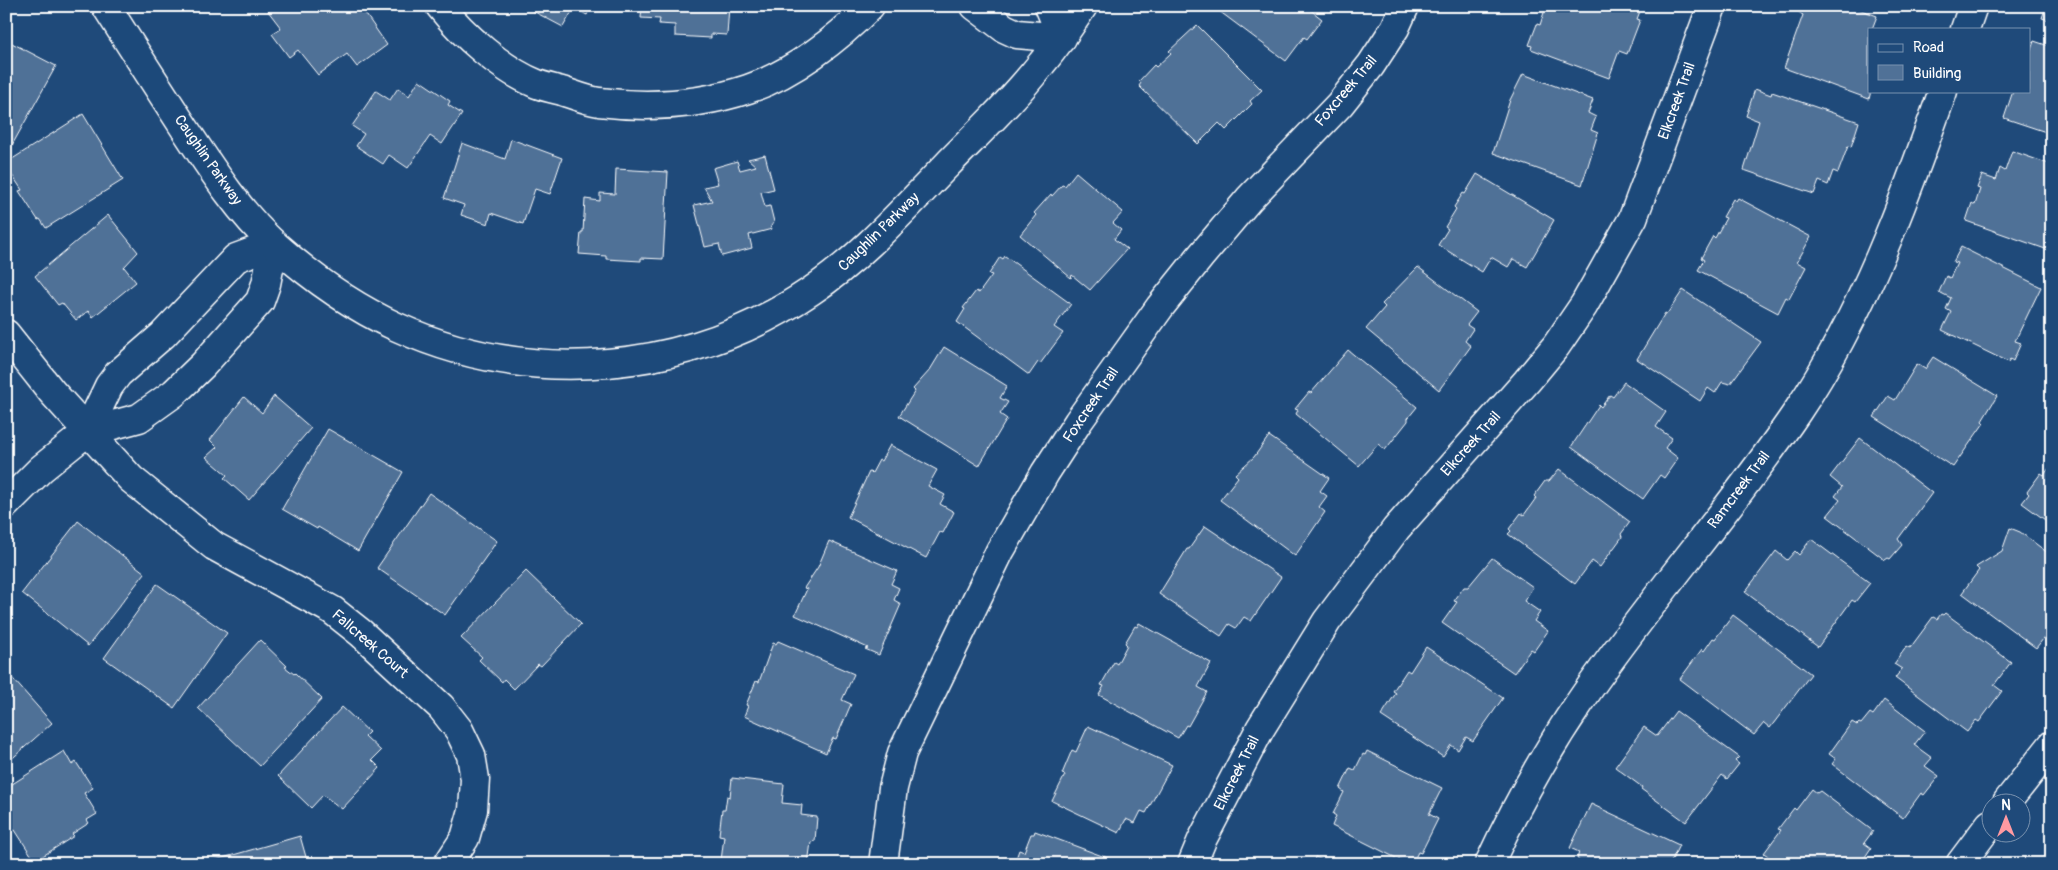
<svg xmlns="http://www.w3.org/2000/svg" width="2058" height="870" font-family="Pangolin,sans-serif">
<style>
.building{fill:#507197;stroke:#fff}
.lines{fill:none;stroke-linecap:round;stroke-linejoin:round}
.minor-casing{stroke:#fff;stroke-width:31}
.tertiary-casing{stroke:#fff;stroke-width:31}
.minor{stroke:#1f4a7a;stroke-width:28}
.tertiary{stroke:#1f4a7a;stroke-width:28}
.labels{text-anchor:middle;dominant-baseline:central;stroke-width:4;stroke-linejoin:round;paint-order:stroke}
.street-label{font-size:15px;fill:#fff;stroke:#1f4a7a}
</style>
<rect width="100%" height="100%" fill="#1f4a7a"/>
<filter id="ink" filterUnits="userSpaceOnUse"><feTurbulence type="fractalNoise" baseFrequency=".02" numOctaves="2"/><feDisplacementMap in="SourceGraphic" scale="10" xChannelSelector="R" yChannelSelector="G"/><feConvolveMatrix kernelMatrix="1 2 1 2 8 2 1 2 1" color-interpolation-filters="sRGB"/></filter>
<g filter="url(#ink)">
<path class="building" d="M275,6H336L340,12L348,6H360L387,45L357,67L347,54L318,75L298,50L289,57L272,34L281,28L268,11Z
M534,6H591L587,15L574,8L563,27L531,10Z
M642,6H729L727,35L711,34V38L675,36V25L659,24L660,19L641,18Z
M1216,6H1309L1308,8L1322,19L1307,39L1304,37L1286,61L1215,8Z
M1546,6H1642L1637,19L1640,20L1627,54L1619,51L1609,78L1531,49L1532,46L1529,45L1537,24L1540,25Z
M1799,6H1851L1877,16L1872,29H1869V91H1871L1869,99L1784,68L1803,15L1797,11Z
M2046,6H2052V21L2042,18Z
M1197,25L1262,90L1250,101L1252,104L1226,130L1219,123L1198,144L1139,86L1141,83L1139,81L1154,65L1156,67L1171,53L1169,51Z
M6,40L56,66L11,147L6,144Z
M2034,41L2052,47V134L2004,118L2013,91H2029V56Z
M1523,74L1593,100L1588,113L1596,117L1591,130L1598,133L1582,185L1493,153L1510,100Z
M419,80L450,101L448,105L462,114L442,144L430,136L408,168L389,155L383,164L356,146L364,134L352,126L376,91L390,100L398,88L409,96Z
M1755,89L1771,95L1772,92L1859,122L1851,147L1848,146L1838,173L1833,171L1828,185L1819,181L1814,194L1744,170L1759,121L1746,116Z
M83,114L123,180L46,228L40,219L38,220L19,191L22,190L6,166V163Z
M511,139L562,158L550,194L535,189L523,224L491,213L488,224L461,215L464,205L444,198L462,143L505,159Z
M2012,151L2052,165L2051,251L1966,221L1972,203L1975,205L1980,189L1977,188L1982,175L1996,180L2000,168L2005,171Z
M765,155L774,189L761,192L765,207L770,206L774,222L771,226L772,229L749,235L752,248L722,256L719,244L705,247L694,205L712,201L704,187L718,184L713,168L737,161L740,170L756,166L748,159Z
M616,169L668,172L663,259L641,258V261L606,259V256L579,254L581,232H583L585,199L600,201V193L615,194Z
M1076,172L1123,212L1113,223L1121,230L1114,239L1127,249L1090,290L1072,275L1071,278L1020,235L1036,215L1034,213L1051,194L1052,196L1062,185L1065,186Z
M1477,174L1554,220L1527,267L1513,259L1508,267L1491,257L1482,272L1438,245L1448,229L1445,227L1456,209L1454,207L1463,193L1465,194Z
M1738,198L1811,237L1797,262L1806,267L1789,299L1786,297L1778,313L1698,270L1704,260L1701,258L1713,236L1715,238L1726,218L1723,217L1733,199L1736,201Z
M108,215L138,252L124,267L136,282L93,317L88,311L76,320L62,303L58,305L35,276Z
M1961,247L2041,287L2015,341L2021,343L2013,361L2010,359L2008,362L1942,330L1951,312L1946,309L1951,298L1939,292L1946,276L1950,278L1957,263L1953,262Z
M1005,256L1071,304L1054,327L1063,333L1040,364L1038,362L1029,375L957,322L965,309L963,308L976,291L979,293L992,275L989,274L1000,257L1003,259Z
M1418,267L1477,312L1467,325L1473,329L1465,341L1471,346L1439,390L1366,329L1385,307L1382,304Z
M1683,290L1761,342L1730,384L1722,382L1715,393L1708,388L1700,401L1637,359L1665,313L1667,314Z
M944,347L1007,386L1000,398L1008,402L1000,414L1007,419L979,466L899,416L915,391L913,389L930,370Z
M1348,350L1417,407L1408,418V421L1385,450L1378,444L1359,466L1296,414L1298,410L1295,409L1309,392L1311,393Z
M1933,357L1997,396L1982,421L1984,423L1953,467L1874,417L1888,396L1895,400L1917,364L1925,369Z
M1624,382L1666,412L1656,427L1672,438L1665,448L1678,458L1664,478L1660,475L1643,499L1571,447L1599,405L1601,407L1610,395L1613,397Z
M274,396L311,428L249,500L224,478L227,475L206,457L217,447L210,440L244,397L262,413Z
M328,429L403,472L358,551L318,527L317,529L282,509Z
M1269,436L1329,478L1320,491L1327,496L1319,507L1325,512L1295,556L1220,500L1238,477L1235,474L1254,457Z
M1860,438L1932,493L1898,539L1902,545L1890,559L1888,558L1885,560L1827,516L1840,500L1835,496L1842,487L1830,477Z
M890,445L937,470L928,486L945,495L940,504L954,512L943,533L940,532L926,558L848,517L869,472L872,473L879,460L881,461Z
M2052,464V525L2022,503L2029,494L2027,492L2041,473L2044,475Z
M1559,469L1630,522L1621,534L1622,537L1600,567L1592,561L1575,584L1508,534L1511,531L1509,529L1521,513L1524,515L1536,498L1534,496L1545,481H1549Z
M429,493L497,541L445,615L377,568Z
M78,521L145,573L88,646L22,593Z
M1205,526L1281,577L1251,621L1244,617L1236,628L1229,624L1221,636L1159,594L1187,549H1189Z
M2010,528L2020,532L2052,556V624L2049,627L2051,629L2036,648L1962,593L1979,570L1976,567L2002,551Z
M1811,539L1870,583L1855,602L1852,600L1818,647L1745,592L1776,551L1787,560L1795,551L1799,555Z
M829,541L897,571L891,584L899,588L894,600L901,604L879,655L865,649L868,648L795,615L807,589L804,588L818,567Z
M1492,558L1533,587L1524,601L1540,612L1534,621L1548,631L1534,651L1531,649L1514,673L1442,623L1457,602L1454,601L1464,587H1468Z
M526,571L581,624L541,666L538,664L514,689L504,679L502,682L479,660L482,657L461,638Z
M157,584L227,633L174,708L104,658Z
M1945,613L2011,662L1994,685L2002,691L1979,722L1976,720L1967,732L1895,678L1902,669L1894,664L1907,646L1910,648L1933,617L1937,619L1941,614L1943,615Z
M1733,615L1811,674L1770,728L1764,723L1754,735L1680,679L1702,649L1704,651L1713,638L1715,639Z
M1139,623L1211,663L1198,687L1207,692L1188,726L1186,725L1178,738L1099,695L1104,686L1101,685L1114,662L1117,664L1127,645L1125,643L1135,626L1137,627Z
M260,640L287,666L285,667L294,674L295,673L322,699L260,766L198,708Z
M778,641L854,674L842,700L851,704L836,739L833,738L826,753L744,716L748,706L746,705L756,681L759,682L773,643L776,644Z
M1426,647L1503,698L1473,741L1466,737L1458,750L1451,745L1443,757L1381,716L1396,693L1393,691L1407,670L1410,672Z
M6,671L52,723L6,764Z
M1884,700L1925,731L1914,745L1932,758L1925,766L1939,776L1924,795L1921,793L1903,818L1832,764L1836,759L1829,754L1852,722L1857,725L1859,723L1861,724L1870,713L1873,715Z
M342,707L369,732L365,736L381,751L372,760L380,768L342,809L323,795L311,808L278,776Z
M1676,711L1739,757L1735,761L1739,764L1727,779L1722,775L1686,822L1641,789L1642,787L1615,767L1644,727L1657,736Z
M1088,726L1172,765L1146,813L1141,811L1135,823L1126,819L1119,833L1052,801L1065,775L1062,774L1072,750L1076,752Z
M64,751L72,765L76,762L93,788L84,793L97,814L87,820L89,823L72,834L74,836L35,861L15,830L11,831L6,823V788Z
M1367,751L1442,788L1429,814L1438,819L1421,853L1418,852L1412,864H1408L1332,826L1336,816L1333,814L1344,792L1340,789L1350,768L1355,770L1363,754L1365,755Z
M732,778L784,784L782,803L802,805L801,815L817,817L815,841L811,842L808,864H742L721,861L724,836L719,835L722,810H725L727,796L730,797Z
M1812,789L1817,793L1820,791L1873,831L1864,843L1871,848L1863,860L1868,864H1778L1764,853L1781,830L1778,829L1794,808L1796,810Z
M1591,804L1679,845L1670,864H1578L1579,860L1577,859L1579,852L1570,848Z
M1035,831L1113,860L1112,864H1014L1019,850L1024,852L1031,834H1034Z
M300,836L308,864H213L212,861Z
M1315,857L1333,864H1300L1302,859L1313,863Z"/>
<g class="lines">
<g class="minor-casing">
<path id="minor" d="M440,6C463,35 502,70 537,84C545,87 554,89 562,91C574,95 586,100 599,102C649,108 700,105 748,89C792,74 838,39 870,6
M975,6L1004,28L1017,34L1062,38L1049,6
M1965,29L1973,6
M6,334L52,392L131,479L214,546L332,610L361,633L441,707L459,730L471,755L475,779L473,810L465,838L448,864
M87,432L109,386L118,374L163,335L236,258L274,244
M6,504L41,469L87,432L139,418L174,393L203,365L260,301L266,284L274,244
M2007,802L2052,745
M883,864L893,788L902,753L1000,551L1045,473L1078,422L1160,307L1200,257L1249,199L1340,104L1371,65L1395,28L1405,6
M1192,864L1202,840L1260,729L1327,621L1396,529L1527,381L1556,346L1584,305L1633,218L1712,6
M1489,864C1515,808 1545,753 1580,702C1648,602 1729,512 1797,412C1863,314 1904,202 1943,91
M1960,864L1990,824"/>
</g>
<g class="tertiary-casing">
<path id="tertiary" d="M106,6C133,49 161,92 189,135C214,173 241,214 275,245C311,277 353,307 397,327C531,388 688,374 811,291C862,257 903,210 946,166C979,132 1013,100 1042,63C1057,45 1070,26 1083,6"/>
</g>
<use href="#minor" class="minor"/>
<use href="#tertiary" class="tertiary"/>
</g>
</g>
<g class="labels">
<g class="street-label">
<text transform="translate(1346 91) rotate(-50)">Foxcreek Trail</text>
<text transform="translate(1677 101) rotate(-70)">Elkcreek Trail</text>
<text transform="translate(208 160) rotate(55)">Caughlin Parkway</text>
<text transform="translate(879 232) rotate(-44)">Caughlin Parkway</text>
<text transform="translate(1091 405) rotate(-56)">Foxcreek Trail</text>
<text transform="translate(1471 444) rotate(-48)">Elkcreek Trail</text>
<text transform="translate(1739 490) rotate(-53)">Ramcreek Trail</text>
<text transform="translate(370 644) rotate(41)">Fallcreek Court</text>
<text transform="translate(1237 773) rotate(-63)">Elkcreek Trail</text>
</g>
</g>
<rect width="2058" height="870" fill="none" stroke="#1f4a7a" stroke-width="25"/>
<rect x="12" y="12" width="2033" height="845" fill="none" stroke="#fff" stroke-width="2" filter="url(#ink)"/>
<rect x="1868" y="28" width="162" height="65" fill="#1f4a7a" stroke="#7992af"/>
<rect x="1878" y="44" width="25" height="8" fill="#1f4a7a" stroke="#7992af"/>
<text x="1913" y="52" font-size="15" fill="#ffffff">Road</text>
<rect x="1878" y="65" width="25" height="15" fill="#507197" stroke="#7992af"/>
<text x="1913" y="78" font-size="15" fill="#ffffff">Building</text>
<g transform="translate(2006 818)"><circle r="24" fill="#1f4a7a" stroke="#7992af"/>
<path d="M0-4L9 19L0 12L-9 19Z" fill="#ff9aa2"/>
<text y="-8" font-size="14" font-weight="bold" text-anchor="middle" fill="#ffffff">N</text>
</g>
</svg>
